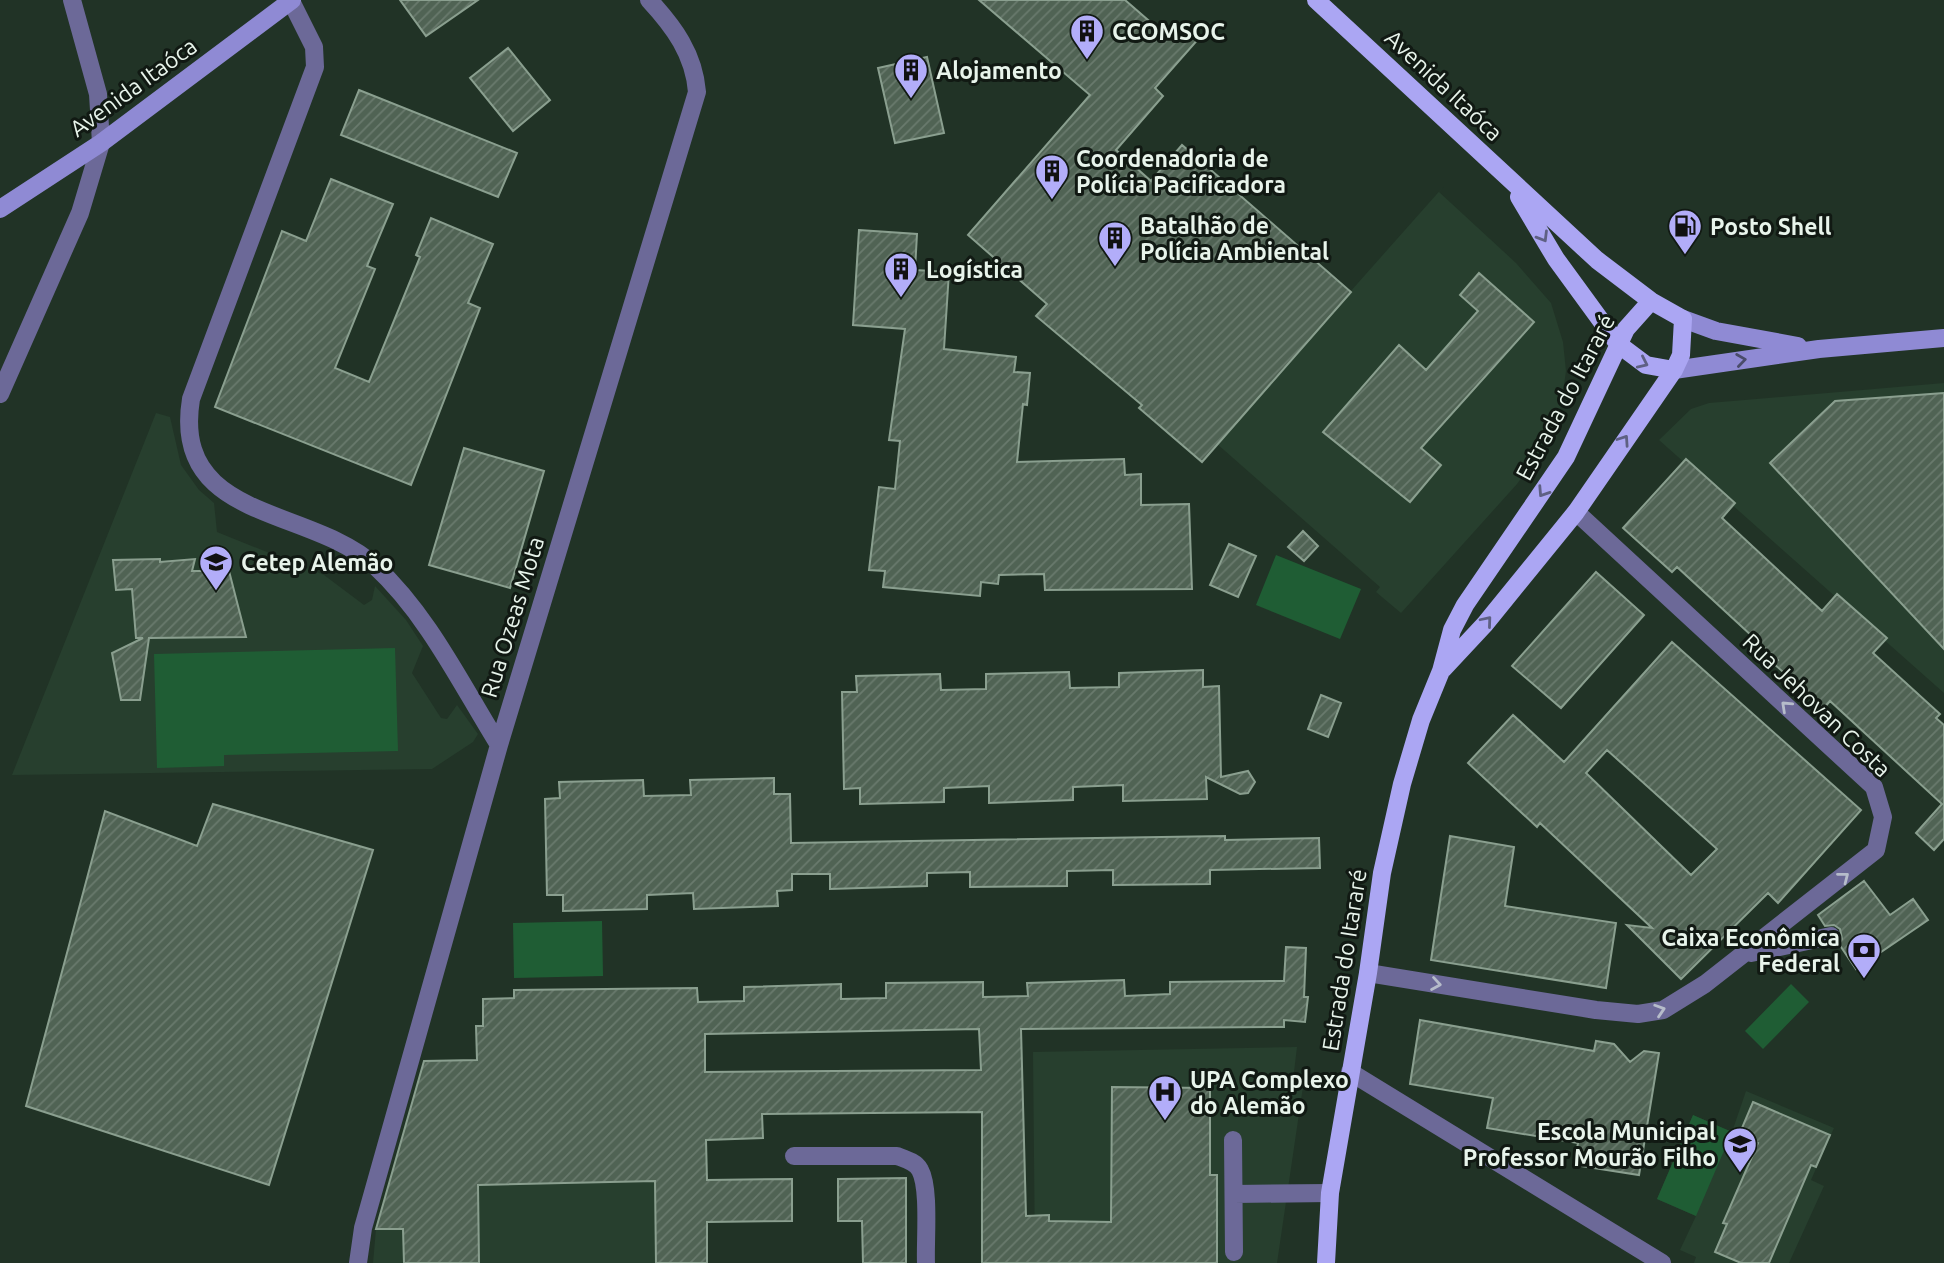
<svg xmlns="http://www.w3.org/2000/svg" width="1944" height="1263" font-family="Ubuntu,sans-serif">
<style>
.built{fill:#273f2e}
.garden{fill:#1f5d34}
.building{fill:url(#building-hatch);stroke:#8a9f8f;stroke-width:2;fill-rule:evenodd}
.lines{fill:none;stroke-linecap:round;stroke-linejoin:round}
.pedestrian{stroke:#6c6998;stroke-width:18}
.minor{stroke:#6c6998;stroke-width:18}
.secondary{stroke:#8f8ad4;stroke-width:18}
.primary{stroke:#aba6f3;stroke-width:18}
.oneway{stroke:#5e6083}
.oneway2{stroke:#4a4c6a}
.oneway3{stroke:#b6bcca}
.labels{text-anchor:middle;dominant-baseline:central;stroke-width:6;stroke-linejoin:round;paint-order:stroke}
.poi-label{font-size:23px;font-weight:bold;fill:#e8f4eb;stroke:#111913;text-anchor:start}
.street-label{font-size:23px;fill:#e8f4eb;stroke:#111913}
</style>
<defs>
<pattern id="building-hatch" width="6" height="6" patternUnits="userSpaceOnUse" patternTransform="scale(1.75)"><rect width="6" height="6" fill="#506354"/><path d="M-1 1l2-2M0 6l6-6M5 7l2-2" fill="none" stroke="#697a6d"/></pattern>
</defs>
<rect width="100%" height="100%" fill="#213326"/>
<path class="built" d="M1444,186L1439,192L1516,263L1551,303L1563,342L1566,371L1561,406L1537,456L1517,484L1401,613L1376,592L1380,587L1216,443Z
M1944,383V693L1659,440L1691,409L1709,403Z
M156,413L170,417L181,465L199,490L214,503L217,532L324,575L364,605L372,600L375,586L406,620L423,646L412,673L441,718L447,719L457,705L478,734L473,742L432,769L12,775Z
M1297,1047L1294,1072L1305,1073L1277,1263H1035L1033,1052Z
M705,1056L707,1263H373L376,1229L424,1061Z
M1746,1091L1834,1128L1811,1180L1824,1186L1789,1263H1694L1696,1257L1680,1250L1696,1216L1657,1199L1693,1115L1732,1132Z"/>
<path class="garden" d="M1276,555L1361,589L1340,639L1256,605Z
M395,648L398,751L224,755V766L157,768L154,654Z
M602,921L603,976L514,978L513,923Z
M1791,984L1809,1002L1763,1049L1745,1031Z
M1693,1115L1732,1132L1696,1216L1657,1199Z"/>
<path class="building" d="M400,0H478L426,36Z
M979,0H1125L1170,39L1185,23L1200,37L1155,88L1163,96L1116,150L1151,181L1182,145L1351,292L1202,462L1139,408L1142,405L1036,316L1047,304L968,235L1090,95Z
M508,48L550,100L513,131L470,78Z
M927,57L944,133L895,143L878,68Z
M359,90L517,153L498,197L341,135Z
M331,179L393,204L367,266L375,269L335,368L369,382L420,257L416,255L431,218L493,244L468,303L480,308L411,485L215,407L282,231L306,241Z
M859,230L917,234L915,270L949,272L944,349L1016,357L1014,372L1030,373L1027,405L1023,404L1017,462L1124,459L1125,475L1141,474V505L1189,504L1192,589L1045,590L1044,574L999,575L998,584L981,582L980,596L883,587L885,571L869,570L879,487L895,489L900,441L889,440L905,329L853,325Z
M1479,273L1534,322L1421,448L1441,465L1410,502L1323,432L1399,345L1426,370L1478,311L1460,295Z
M1944,393V649L1770,463L1835,401Z
M464,448L544,471L510,588L429,565Z
M1686,459L1735,503L1722,518L1822,611L1837,594L1887,638L1873,653L1940,714L1936,718L1944,725V839L1934,850L1916,833L1942,804L1830,701L1824,708L1774,664L1778,660L1677,567L1672,572L1623,528Z
M1303,531L1318,546L1304,561L1288,547Z
M1229,544L1256,556L1238,597L1210,585Z
M160,559V562L195,559L192,571H229L246,637L149,638L140,700H121L112,653L143,638H136L132,589L116,590L113,560Z
M1596,572L1644,615L1561,708L1512,666Z
M1672,642L1861,810L1778,903L1768,893L1681,979L1627,925L1652,928L1540,823L1537,827L1468,763L1513,715L1564,762ZM1607,750L1717,849L1691,875L1586,773Z
M1203,670V687L1219,686L1221,777L1248,771L1255,782L1248,793L1240,794L1206,777L1207,799L1123,801V785L1073,787V800L989,803V786L944,788V802L860,804V788L844,789L842,692H857L856,676L940,674L941,690L986,689V674L1069,672L1070,688L1119,687V673Z
M1321,695L1341,703L1328,737L1308,729Z
M774,778V794H790L791,843L1225,836V840L1319,838L1320,868L1210,870V884L1113,885V870L1067,871V886L970,887V872L927,873V886L830,889V874H792V890L777,891L778,906L694,909L693,893L647,895V909L563,911V895H547L545,799L560,798L559,782L643,780L644,796L691,795L690,780Z
M213,804L373,850L269,1185L26,1106L105,811L197,846Z
M1450,836L1514,847L1505,906L1616,923L1606,988L1431,960Z
M1864,881L1890,915L1913,899L1928,920L1856,969L1839,944L1842,939L1840,929L1834,925L1825,926L1818,915Z
M1286,947L1306,948L1304,997H1308L1305,1022L1284,1020V1027L1021,1029L1026,1216L1049,1215V1221L1111,1222L1112,1087L1210,1088V1175H1217V1263H982V1112L762,1114L763,1138L706,1140L707,1180L792,1179V1221L707,1222V1263H656L655,1181L478,1185L479,1263H404L403,1229H376L424,1061L477,1060L476,1026H483V999L514,998V990L697,988L698,1002L744,1001V987L841,984V999L886,998V983L983,982V997L1028,996L1027,983L1124,980L1125,996L1170,994V982L1284,981ZM979,1029L981,1070L705,1072V1034Z
M1420,1020L1594,1051L1596,1041L1614,1044L1630,1062L1644,1051L1659,1053L1639,1175L1574,1165L1578,1143L1487,1128L1493,1098L1410,1084Z
M1753,1102L1830,1135L1816,1167L1811,1165L1769,1263H1741L1715,1252L1727,1224L1723,1223L1758,1143L1739,1135Z
M906,1178V1263H863L862,1221H838V1179Z"/>
<g class="lines">
<path class="pedestrian" d="M1233,1140L1234,1252
M1234,1194L1330,1193"/>
<path class="minor" d="M291,1L314,47L315,67L191,399C171,522 310,506 375,566C428,615 461,684 499,745
M0,394L80,213L101,143L98,94L72,0
M1751,953L1831,936
M1368,973L1596,1010L1638,1014L1663,1010L1705,984L1876,850L1883,817L1874,787L1576,512
M1350,1072L1662,1263
M794,1156H897C905,1159 916,1162 920,1170C930,1188 925,1241 926,1263
M358,1263L363,1228L499,745L697,92C694,54 674,27 649,0"/>
<path class="secondary" d="M0,209L101,143L292,0
M1683,319L1716,331L1798,346
M1674,370L1819,349L1944,338"/>
<path class="primary" d="M1316,0L1597,260L1651,301L1683,319L1681,355L1674,370L1576,512L1485,624L1443,669
M1519,197L1556,259L1618,344L1646,365L1674,370
M1326,1263L1330,1193L1368,973L1382,873L1402,784L1421,720L1441,671L1452,630L1465,605L1566,457L1626,329L1651,301"/>
</g>
<defs><path id="oneway-chevron" d="M-2-3.5L2.5 0L-2 3.5" fill="none" stroke-width="1.6" stroke-linecap="round" stroke-linejoin="round" transform="scale(1.75)"/></defs>
<g class="oneway">
<use href="#oneway-chevron" transform="translate(1543 237) rotate(59)"/>
<use href="#oneway-chevron" transform="translate(1643 363) rotate(25)"/>
<use href="#oneway-chevron" transform="translate(1624 440) rotate(-56)"/>
<use href="#oneway-chevron" transform="translate(1543 492) rotate(123)"/>
<use href="#oneway-chevron" transform="translate(1487 621) rotate(-50)"/>
</g>
<use class="oneway2" href="#oneway-chevron" transform="translate(1741 360) rotate(-8)"/>
<g class="oneway3">
<use href="#oneway-chevron" transform="translate(1786 706) rotate(-137)"/>
<use href="#oneway-chevron" transform="translate(1844 877) rotate(-38)"/>
<use href="#oneway-chevron" transform="translate(1436 984) rotate(9)"/>
<use href="#oneway-chevron" transform="translate(1660 1010) rotate(-18)"/>
</g>
<defs>
<g id="building-pin" transform="scale(1.75)"><path d="M0 17L-7.5 6A9.5 9.5 0 1 1 7.5 6Z" fill="#b2adf9" stroke="#111913"/><path d="M-4-6H4V6H1V3H-1V6H-4ZM-2.5-4.3h1.7v1.8h-1.7ZM.8-4.3h1.7v1.8H.8ZM-2.5-1h1.7V.8h-1.7ZM.8-1h1.7V.8H.8Z" fill="#111"/></g>
<g id="fuel-pin" transform="scale(1.75)"><path d="M0 17L-7.5 6A9.5 9.5 0 1 1 7.5 6Z" fill="#b2adf9" stroke="#111913"/><path d="M-5.5-6h7V0h2V4h1.3V-2.5L3-4.5l.8-.8L6-3V5H2.5V1h-1V6h-7ZM-4.2-4.7v3.2H.2V-4.7Z" fill="#111"/></g>
<g id="school-pin" transform="scale(1.75)"><path d="M0 17L-7.5 6A9.5 9.5 0 1 1 7.5 6Z" fill="#b2adf9" stroke="#111913"/><path d="M0-5L7-2L0 1L-7-2ZM-4 1L0 2.5L4 1V4Q0 6-4 4Z" fill="#111"/></g>
<g id="bank-pin" transform="scale(1.75)"><path d="M0 17L-7.5 6A9.5 9.5 0 1 1 7.5 6Z" fill="#b2adf9" stroke="#111913"/><path d="M-6-4H6V4H-6ZM0-2.3a2.3 2.3 0 1 0 0 4.6a2.3 2.3 0 1 0 0-4.6Z" fill="#111"/></g>
<g id="hospital-pin" transform="scale(1.75)"><path d="M0 17L-7.5 6A9.5 9.5 0 1 1 7.5 6Z" fill="#b2adf9" stroke="#111913"/><path d="M-5-5h3v3.5h4V-5h3V5h-3V1.5h-4V5h-3Z" fill="#111"/></g>
</defs>
<g fill-rule="evenodd">
<use href="#building-pin" x="1087" y="31"/>
<use href="#building-pin" x="911" y="70"/>
<use href="#building-pin" x="1052" y="171"/>
<use href="#fuel-pin" x="1685" y="226"/>
<use href="#building-pin" x="1115" y="238"/>
<use href="#building-pin" x="901" y="269"/>
<use href="#school-pin" x="216" y="562"/>
<use href="#bank-pin" x="1864" y="950"/>
<use href="#hospital-pin" x="1165" y="1092"/>
<use href="#school-pin" x="1740" y="1144"/>
</g>
<g class="labels">
<g class="poi-label">
<text x="1112" y="31">CCOMSOC</text>
<text x="936" y="70">Alojamento</text>
<text x="1076" y="158">Coordenadoria de<tspan x="1076" dy="26">Polícia Pacificadora</tspan></text>
<text x="1140" y="225">Batalhão de<tspan x="1140" dy="26">Polícia Ambiental</tspan></text>
<text x="1710" y="226">Posto Shell</text>
<text x="926" y="269">Logística</text>
<text x="241" y="562">Cetep Alemão</text>
<text x="1840" y="937" text-anchor="end">Caixa Econômica<tspan x="1840" dy="26">Federal</tspan></text>
<text x="1190" y="1079">UPA Complexo<tspan x="1190" dy="26">do Alemão</tspan></text>
<text x="1716" y="1131" text-anchor="end">Escola Municipal<tspan x="1716" dy="26">Professor Mourão Filho</tspan></text>
</g>
<g class="street-label">
<text transform="translate(1444 85) rotate(43)">Avenida Itaóca</text>
<text transform="translate(133 87) rotate(-36)">Avenida Itaóca</text>
<text transform="translate(1565 397) rotate(-62)">Estrada do Itararé</text>
<text transform="translate(512 617) rotate(-73)">Rua Ozeas Mota</text>
<text transform="translate(1817 705) rotate(44)">Rua Jehovan Costa</text>
<text transform="translate(1344 960) rotate(-81)">Estrada do Itararé</text>
</g>
</g>
</svg>
